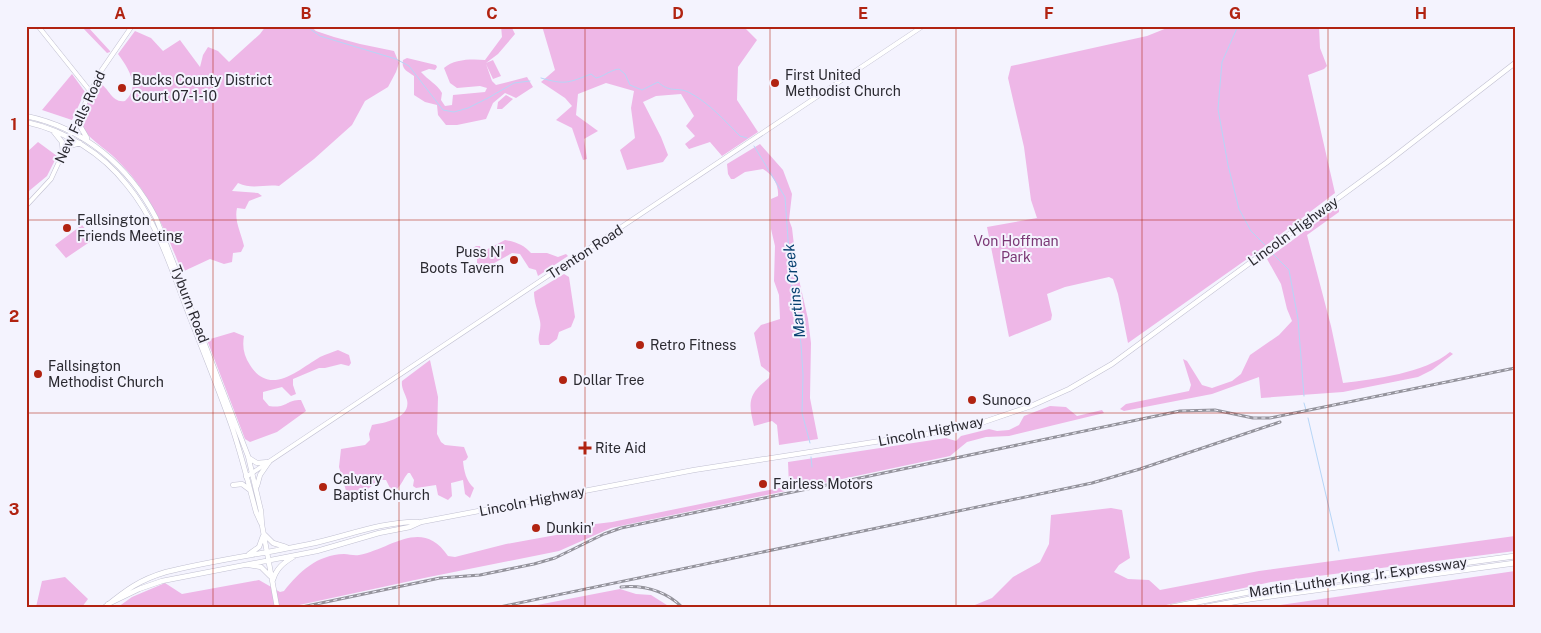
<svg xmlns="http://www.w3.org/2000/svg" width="1541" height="633" font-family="'Public Sans',sans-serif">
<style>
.green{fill:#eeb7e7}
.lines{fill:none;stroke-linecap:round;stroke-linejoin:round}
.stream{stroke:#b7d6f7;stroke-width:1}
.tertiary-casing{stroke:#c1c0d1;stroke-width:5}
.secondary-casing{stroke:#c1c0d1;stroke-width:5}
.primary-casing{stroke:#c1c0d1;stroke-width:5.5}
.motorway-casing{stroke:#c1c0d1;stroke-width:6}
.tertiary{stroke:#fff;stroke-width:4}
.secondary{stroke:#fff;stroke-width:4}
.primary{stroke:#fff;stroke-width:4.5}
.motorway{stroke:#fff;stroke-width:5}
.rail-casing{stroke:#94939c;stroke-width:3}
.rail{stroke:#f4f3fe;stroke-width:1;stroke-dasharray:4;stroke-linecap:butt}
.grid{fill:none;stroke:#b12311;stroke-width:1;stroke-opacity:0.55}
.poi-dot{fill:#b12311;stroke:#f4f3fe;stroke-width:2}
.labels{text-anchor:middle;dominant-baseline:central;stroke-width:4;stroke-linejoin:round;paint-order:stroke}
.poi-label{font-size:14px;fill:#2a2930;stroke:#f4f3fe;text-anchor:start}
.street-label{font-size:14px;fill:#2a2930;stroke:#f4f3fe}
.park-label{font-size:14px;fill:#7b3875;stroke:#f4f3fe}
.water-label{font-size:15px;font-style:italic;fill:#074070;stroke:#f4f3fe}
.neatline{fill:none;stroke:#b12311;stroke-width:2}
.grid-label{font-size:16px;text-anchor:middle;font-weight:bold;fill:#b12311}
</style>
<rect width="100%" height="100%" fill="#f4f3fe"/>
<path class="green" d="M81,26H87L110,51V52L107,53Z
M266,26H310L316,31L334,37L360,44L394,51L399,63L396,72L388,87L365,101L352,125L314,159L279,186C263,184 253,190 238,183L232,191L258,193L262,196L249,201L245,209L237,208C234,221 241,232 244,246L241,252L233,253L232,262L224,264L210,259L182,272C166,231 149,191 117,160C108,150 85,137 82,125C79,114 93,90 101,84C110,90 112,103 125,101C141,86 128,68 118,54L135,31L151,38L163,51L180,40L200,67L203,55L208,47L218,51L229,62L260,34Z
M501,26L512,28L515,34L498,54L486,63L493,60L501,76L493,79L486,64L492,81L496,85L527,77L533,87L516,98L505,93L493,103L486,119L457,125H446L438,115L437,105L425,102L414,95V76C407,71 401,69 403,60L407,58L436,65L437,67L435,70L429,69L421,72C428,80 437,84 442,93L441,100L445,106L452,105L453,95L485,92L487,88L480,86L457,88L450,83L444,68C454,59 471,59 485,60L502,37Z
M542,26H743L757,40L738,67L737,100L758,132L722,156L710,142L689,149L685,144L695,136L686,126L694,116L681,94L656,96L643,102L661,137L668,155L663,162L627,170L620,150L635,138L631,108L634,91L606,83L578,94L576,115L598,131L584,139L587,159L583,160L572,128L556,120L572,106L565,98L541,82L555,70Z
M1172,26H1319L1320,48L1327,66L1324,69L1308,75L1335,193L1257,252L1128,343L1118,294L1113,279L1109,277L1065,287L1047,294L1052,315L1051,320L1009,337L987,227L1037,218L1031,200L1024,147L1008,78L1011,66L1147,36Z
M72,74L85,92L72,120L42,110Z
M506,95L513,99L502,109H497L498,102Z
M38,142L57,156L47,176L29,191L26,188V153Z
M760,144L783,170L792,194L789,220L792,228L797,271L808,319L811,343L810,398L818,439L779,445L777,425L772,421L754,426C748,402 748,394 769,378L770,373L761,366L754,333L761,325L780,319L779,295L774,281L775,246L771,229V199L778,196C779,185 773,175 763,169L745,172L734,179H731L728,174L727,164Z
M1339,206V212L1307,235L1331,326L1343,383C1375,379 1425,373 1450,352L1453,354L1432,370L1418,377L1343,392L1261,398L1259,377L1212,394L1124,411L1120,409L1126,404L1189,391L1191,385L1183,359L1187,361L1202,385L1212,388L1232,381L1241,374L1250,355L1279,335L1292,321L1287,309L1281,284L1267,259Z
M82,225L94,239L66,258L55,245Z
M505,240C516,242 524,245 531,253H547L558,257L566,254L568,256L538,276L536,270L529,268L520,254L512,253L480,271L477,270V259L480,257V253L474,252L473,248L476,246H480L481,250L484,251Z
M564,274L569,277L575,317L571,327L559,332L557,339L549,345H540C536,337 542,330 540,321C538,311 534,302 534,292Z
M234,332L244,336C242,347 244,356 250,365C270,397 298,370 320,357C326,354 333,352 338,350L349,355L351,363L349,366L341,364L325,368H319L293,379V385L296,394L291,396L282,387L263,392V399L269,406C287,409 285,400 301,400L306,411L277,432L250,442L245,439L207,340Z
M430,360L438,397L437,434L441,442L445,445L464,447L468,457L466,460L463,461C464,471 466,481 474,488L470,498L465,494L463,480L451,483L452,496L448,500L438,495L436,485L416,488L413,486L414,480L410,473H408C403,479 402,484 397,489L391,490L386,480H377C372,488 357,497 347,494L339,467L341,449L365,445L370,440L369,434L372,425C385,423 411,418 407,400C405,393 401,388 402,381Z
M1050,406L1066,407L1077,416L1102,410L1104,413L1009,436L986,437L967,442L950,456L611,528L559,551L429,577L290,607H118L132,597L165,583L182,594L259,580L280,592L284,591C300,571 317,555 344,554C349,554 354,556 359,555C391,549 422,517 448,556L455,557L506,544L567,533L587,525L612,522L789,486L788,462L946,438L956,441L961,436L989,429L997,431L1009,430L1019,425L1024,416Z
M1111,508L1122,510L1130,558L1119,565L1114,572L1128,579L1149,580L1160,590L1259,571L1515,536V551L1271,582L1157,607H970L992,598L1013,577L1040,562L1049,544L1051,515Z
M1515,571V607H1266Z
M65,577L88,599L82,607H36L42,581Z
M620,589L636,594L651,595L670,607H527Z"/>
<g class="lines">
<path class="stream" d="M306,26L320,36L396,59L409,66L443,110L454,112L468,108L488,98L514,83L530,81
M1238,26L1222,62L1218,109L1228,165L1239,209L1251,231L1265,245
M541,78C565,85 568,83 591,74L596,78C605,76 610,70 619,69L625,74L630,85L642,90L658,82C671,94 678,86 690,93C709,103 724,120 740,136L747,138
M754,146L785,197L791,281L801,344L803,375L802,413L810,443
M1272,253L1289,270L1298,319L1304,396
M1304,403L1306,410
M1308,418L1339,551
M811,457L812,467"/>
<g class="tertiary-casing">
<path id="tertiary" d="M38,26L90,91
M26,206L51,179L63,153L69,137"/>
</g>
<g class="secondary-casing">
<path id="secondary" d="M69,137L99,74L132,26
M246,477L923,26"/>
</g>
<g class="primary-casing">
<path id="primary" d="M26,116C84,128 129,166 156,218L248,456L261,511L262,525L277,607
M78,116L80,126L87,138
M26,122C66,131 102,153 127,185C156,220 170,265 186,307C201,346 217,385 231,424C241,453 248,482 256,512L261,523
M54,132L62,142L63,153
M63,153L69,146L80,143
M249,458L257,463L269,462
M233,485L242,484L250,490
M257,486L260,475L269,462
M265,535L273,543L286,547
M249,554L259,547L263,536
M249,565L261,567L270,576
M273,580C276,569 283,563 293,557
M108,604L139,589L162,581L317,551L379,533L410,527L421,522L694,470L951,430L981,423L1031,406L1069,389L1112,364L1386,163L1515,63
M105,607C126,590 139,580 166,572C214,560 262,554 310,544C344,537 383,521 418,522"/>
</g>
<g class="motorway-casing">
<path id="motorway" d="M1172,607L1249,592L1515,556
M1206,607L1250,599L1515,563"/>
</g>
<use href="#tertiary" class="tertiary"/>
<use href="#secondary" class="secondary"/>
<use href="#primary" class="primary"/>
<use href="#motorway" class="motorway"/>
<g class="rail-casing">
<path id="rail" d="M621,587C644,585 664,590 682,607
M302,607L440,578L480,575L534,564L555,558L604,534L621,528L1180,411L1215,410L1253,418H1270L1515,368
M500,607L1092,483L1140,469L1280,422"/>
</g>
<use href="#rail" class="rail"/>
</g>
<path class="grid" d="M213,26V607M399,26V607M585,26V607M770,26V607M956,26V607M1142,26V607M1328,26V607M26,220H1515M26,413H1515"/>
<g class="poi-dot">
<circle cx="775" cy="83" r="5"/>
<circle cx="122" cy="88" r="5"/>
<circle cx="67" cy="228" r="5"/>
<circle cx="514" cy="260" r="5"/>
<circle cx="640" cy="345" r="5"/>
<circle cx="38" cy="374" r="5"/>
<circle cx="563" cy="380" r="5"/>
<circle cx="972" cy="400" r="5"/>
<path d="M582.5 440.5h5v5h5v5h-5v5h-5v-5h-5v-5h5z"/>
<circle cx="763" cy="484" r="5"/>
<circle cx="323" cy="487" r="5"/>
<circle cx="536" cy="528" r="5"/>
</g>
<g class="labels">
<g class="poi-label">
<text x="785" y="75">First United<tspan x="785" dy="16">Methodist Church</tspan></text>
<text x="132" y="80">Bucks County District<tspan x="132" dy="16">Court 07-1-10</tspan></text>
<text x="77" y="220">Fallsington<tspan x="77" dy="16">Friends Meeting</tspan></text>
<text x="504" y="252" text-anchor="end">Puss N'<tspan x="504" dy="16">Boots Tavern</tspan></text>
<text x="650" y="345">Retro Fitness</text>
<text x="48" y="366">Fallsington<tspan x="48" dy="16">Methodist Church</tspan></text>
<text x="573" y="380">Dollar Tree</text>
<text x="982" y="400">Sunoco</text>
<text x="595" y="448">Rite Aid</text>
<text x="333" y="479">Calvary<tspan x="333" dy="16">Baptist Church</tspan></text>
<text x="773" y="484">Fairless Motors</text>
<text x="546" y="528">Dunkin'</text>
</g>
<g class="street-label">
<text transform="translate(80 117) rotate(-65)">New Falls Road</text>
<text transform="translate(1293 231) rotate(-36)">Lincoln Highway</text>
<text transform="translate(585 252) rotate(-33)">Trenton Road</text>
<text transform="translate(190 304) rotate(69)">Tyburn Road</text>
<text transform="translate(931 431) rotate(-11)">Lincoln Highway</text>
<text transform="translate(532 501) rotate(-11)">Lincoln Highway</text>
<text transform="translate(1358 577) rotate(-8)">Martin Luther King Jr. Expressway</text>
</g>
<g class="park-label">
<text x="1016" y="241">Von Hoffman<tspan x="1016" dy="16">Park</tspan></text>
</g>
<g class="water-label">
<text transform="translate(794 291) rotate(-97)">Martins Creek</text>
</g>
</g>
<rect width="1541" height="633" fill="none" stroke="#f4f3fe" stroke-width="55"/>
<rect x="28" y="28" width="1486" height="578" class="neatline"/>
<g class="grid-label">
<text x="120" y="19">A</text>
<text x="306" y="19">B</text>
<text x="492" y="19">C</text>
<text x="678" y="19">D</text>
<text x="863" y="19">E</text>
<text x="1049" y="19">F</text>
<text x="1235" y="19">G</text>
<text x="1421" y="19">H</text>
<text x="14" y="130">1</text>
<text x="14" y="322">2</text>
<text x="14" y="515">3</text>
</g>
</svg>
